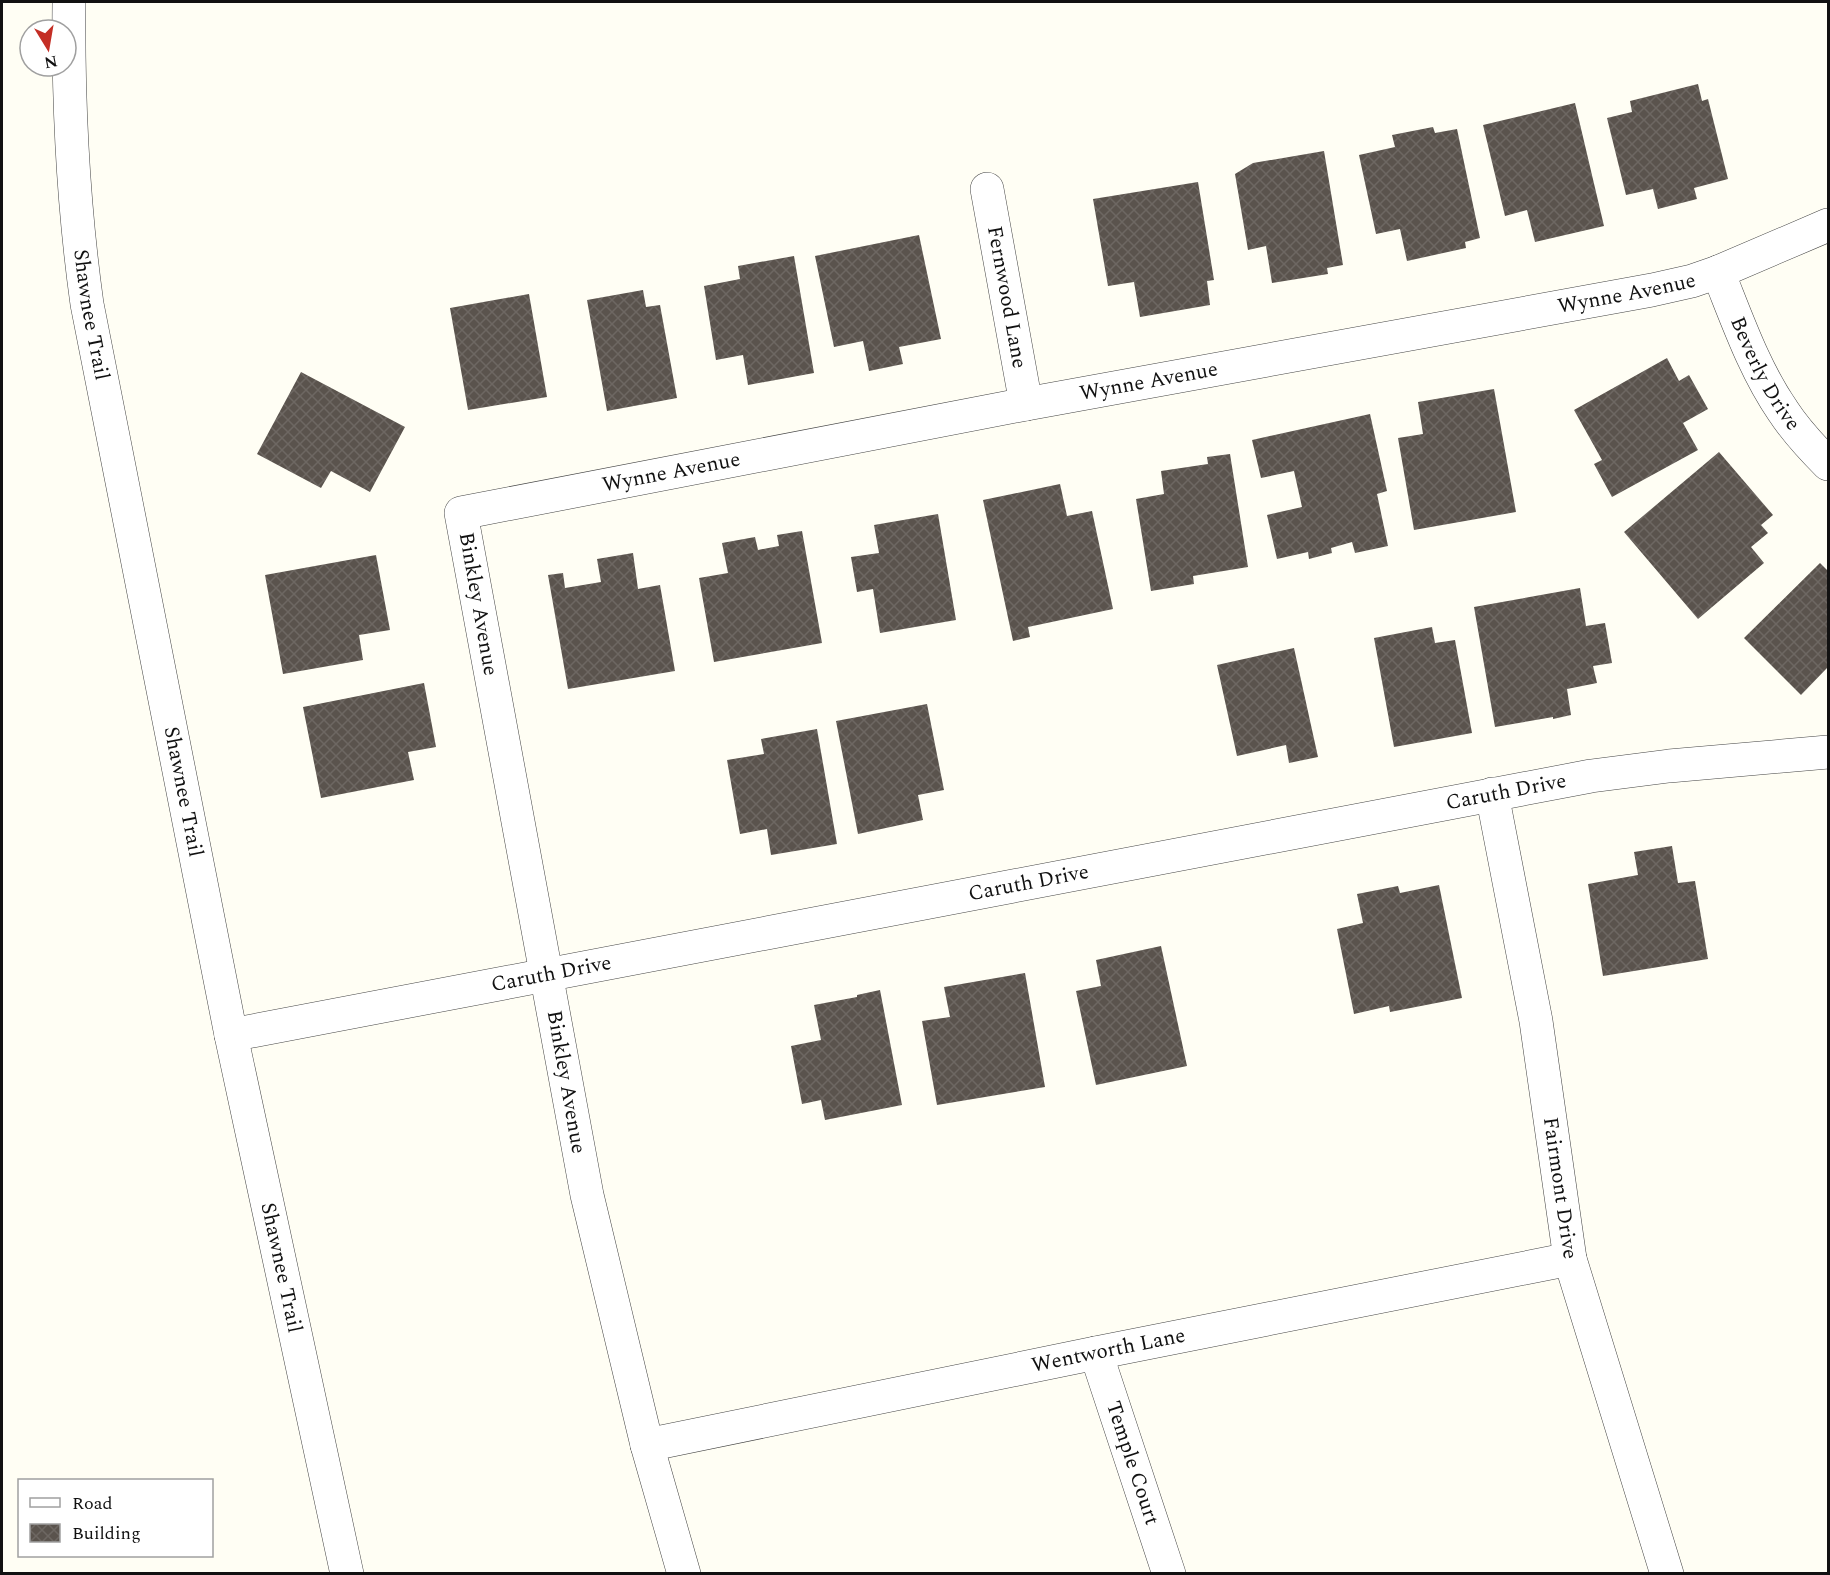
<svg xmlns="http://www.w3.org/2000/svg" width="1830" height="1575" font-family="Spectral,serif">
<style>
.building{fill:url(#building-cross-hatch)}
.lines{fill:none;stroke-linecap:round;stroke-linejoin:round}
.minor-casing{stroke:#444;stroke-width:34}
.minor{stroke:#fff;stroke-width:33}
.labels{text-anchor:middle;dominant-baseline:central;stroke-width:6;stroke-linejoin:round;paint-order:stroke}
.street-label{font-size:21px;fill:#111;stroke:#fff}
</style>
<defs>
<pattern id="building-cross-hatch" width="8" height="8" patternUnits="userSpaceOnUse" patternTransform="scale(1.5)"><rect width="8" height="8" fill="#5a534d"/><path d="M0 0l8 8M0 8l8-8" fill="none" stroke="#6d6762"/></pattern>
</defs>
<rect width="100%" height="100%" fill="#fffef4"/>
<path class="building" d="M1698,84L1702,101L1708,99L1728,179L1694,188L1697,199L1658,209L1653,189L1626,195L1607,118L1632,112L1630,101Z
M1575,103L1604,226L1535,242L1527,210L1505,216L1483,125Z
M1433,127L1435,133L1457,129L1480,238L1465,242L1466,248L1407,261L1400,229L1376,234L1359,155L1395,147L1392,135Z
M1324,151L1343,265L1327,268L1328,274L1272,283L1266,246L1248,250L1235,174L1253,163Z
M1198,182L1214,280L1207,281L1210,305L1140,317L1134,282L1108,286L1093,199Z
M919,235L941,339L899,347L903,364L869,371L863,341L834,347L815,256Z
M794,256L814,373L748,385L743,355L716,360L704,286L740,279L738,266Z
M643,290L646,307L660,305L677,398L607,411L587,300Z
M529,294L547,397L468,410L450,308Z
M1667,358L1679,381L1689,375L1708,409L1683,423L1698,450L1612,497L1594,464L1602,460L1574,410Z
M301,372L405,427L370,492L331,471L321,488L257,454Z
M1494,389L1516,512L1414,530L1398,438L1423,434L1418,402Z
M1370,414L1387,491L1377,494L1388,546L1355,553L1352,542L1331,548L1332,553L1309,559L1308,552L1277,559L1267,515L1302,507L1294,471L1261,478L1252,440Z
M1719,452L1773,515L1761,525L1768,533L1751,547L1764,563L1698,619L1624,532Z
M1230,454L1248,567L1193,576L1194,584L1151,591L1136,499L1164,494L1161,471L1208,464L1207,457Z
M1060,484L1067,516L1092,511L1113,609L1028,627L1030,637L1013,641L983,500Z
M938,514L956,620L880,633L873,589L857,592L851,557L879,553L874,525Z
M802,531L822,643L714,662L699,578L728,573L722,543L755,537L758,550L779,546L777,535Z
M633,553L638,589L660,585L675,671L568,689L548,575L563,573L565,588L601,582L597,559Z
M376,555L390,630L359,635L363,660L283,674L265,575Z
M1820,563L1828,571V667L1801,695L1744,638Z
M1580,588L1586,626L1605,623L1612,663L1593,666L1597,683L1567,689L1571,715L1553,719V717L1495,727L1474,607Z
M1432,627L1435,643L1455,640L1472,733L1394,747L1374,638Z
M1294,648L1318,757L1289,763L1286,745L1237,756L1217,665Z
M424,683L436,747L408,752L414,780L321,798L303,707Z
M927,704L944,790L918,795L923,820L858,834L836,721Z
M817,729L837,844L771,855L767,829L740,834L727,760L764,754L761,739Z
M1672,846L1678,883L1695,881L1708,959L1603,976L1588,884L1638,875L1634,852Z
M1439,885L1462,998L1390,1012L1389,1006L1354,1014L1337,929L1363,923L1357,894L1398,886L1400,893Z
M1161,946L1187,1066L1096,1085L1076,991L1101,986L1096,960Z
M1025,973L1045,1087L937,1105L922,1021L950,1017L944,987Z
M880,990L902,1105L825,1120L821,1100L802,1104L791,1046L821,1040L814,1005L857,997V995Z"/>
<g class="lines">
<g class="minor-casing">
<g id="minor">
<path id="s1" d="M69,2C68,103 73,204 87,304L231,1035L347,1574"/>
<path id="s2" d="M987,189L1026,404"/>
<path id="s3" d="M1718,272C1737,319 1754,369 1783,411C1796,431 1812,448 1828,464"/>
<path id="s4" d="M1492,794L1536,1021L1570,1259L1667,1574"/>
<path id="s5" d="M231,1035L1591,776L1669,766L1828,752"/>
<path id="s6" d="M1096,1353L1169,1574"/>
<path id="s7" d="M647,1445L1096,1353L1570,1259"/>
<path id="s8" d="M684,1574L647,1445L587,1195L461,513L1026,404L1652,290L1692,281L1718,272L1828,225"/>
</g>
</g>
<use href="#minor" class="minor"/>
</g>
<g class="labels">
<g class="street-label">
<text stroke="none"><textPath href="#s8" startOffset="2271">Wynne Avenue</textPath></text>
<text stroke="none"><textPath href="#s2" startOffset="110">Fernwood Lane</textPath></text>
<text stroke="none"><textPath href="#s1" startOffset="314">Shawnee Trail</textPath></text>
<text stroke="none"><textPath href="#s3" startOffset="112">Beverly Drive</textPath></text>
<text stroke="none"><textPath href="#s8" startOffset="1785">Wynne Avenue</textPath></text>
<text stroke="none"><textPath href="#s8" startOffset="1299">Wynne Avenue</textPath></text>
<text transform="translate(478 604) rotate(80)">Binkley Avenue</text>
<text stroke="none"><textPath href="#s1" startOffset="800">Shawnee Trail</textPath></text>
<text stroke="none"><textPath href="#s5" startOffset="1298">Caruth Drive</textPath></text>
<text stroke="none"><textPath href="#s5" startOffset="812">Caruth Drive</textPath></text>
<text stroke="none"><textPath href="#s5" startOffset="326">Caruth Drive</textPath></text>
<text transform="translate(566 1082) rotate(80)">Binkley Avenue</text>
<text stroke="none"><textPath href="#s4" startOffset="400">Fairmont Drive</textPath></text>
<text stroke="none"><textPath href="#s1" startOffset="1286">Shawnee Trail</textPath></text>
<text stroke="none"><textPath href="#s7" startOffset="471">Wentworth Lane</textPath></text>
<text stroke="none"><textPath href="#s6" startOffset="116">Temple Court</textPath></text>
</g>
</g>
<rect width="1830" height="1575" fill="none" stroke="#111111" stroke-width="6"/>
<rect x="18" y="1479" width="195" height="78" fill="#ffffff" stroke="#a0a0a0" stroke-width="1.5"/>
<rect x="30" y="1498" width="30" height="9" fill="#ffffff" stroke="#a0a0a0" stroke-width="1.5"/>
<text x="72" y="1509" font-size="18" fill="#111111">Road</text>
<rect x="30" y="1524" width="30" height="18" fill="url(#building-cross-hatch)" stroke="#a0a0a0" stroke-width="1.5"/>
<text x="72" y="1539" font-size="18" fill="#111111">Building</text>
<g transform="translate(48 48) rotate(169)"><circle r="28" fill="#ffffff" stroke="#a0a0a0" stroke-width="1.5"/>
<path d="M0-4.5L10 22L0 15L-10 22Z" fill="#c42e25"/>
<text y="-9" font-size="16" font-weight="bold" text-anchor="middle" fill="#111111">N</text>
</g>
</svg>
